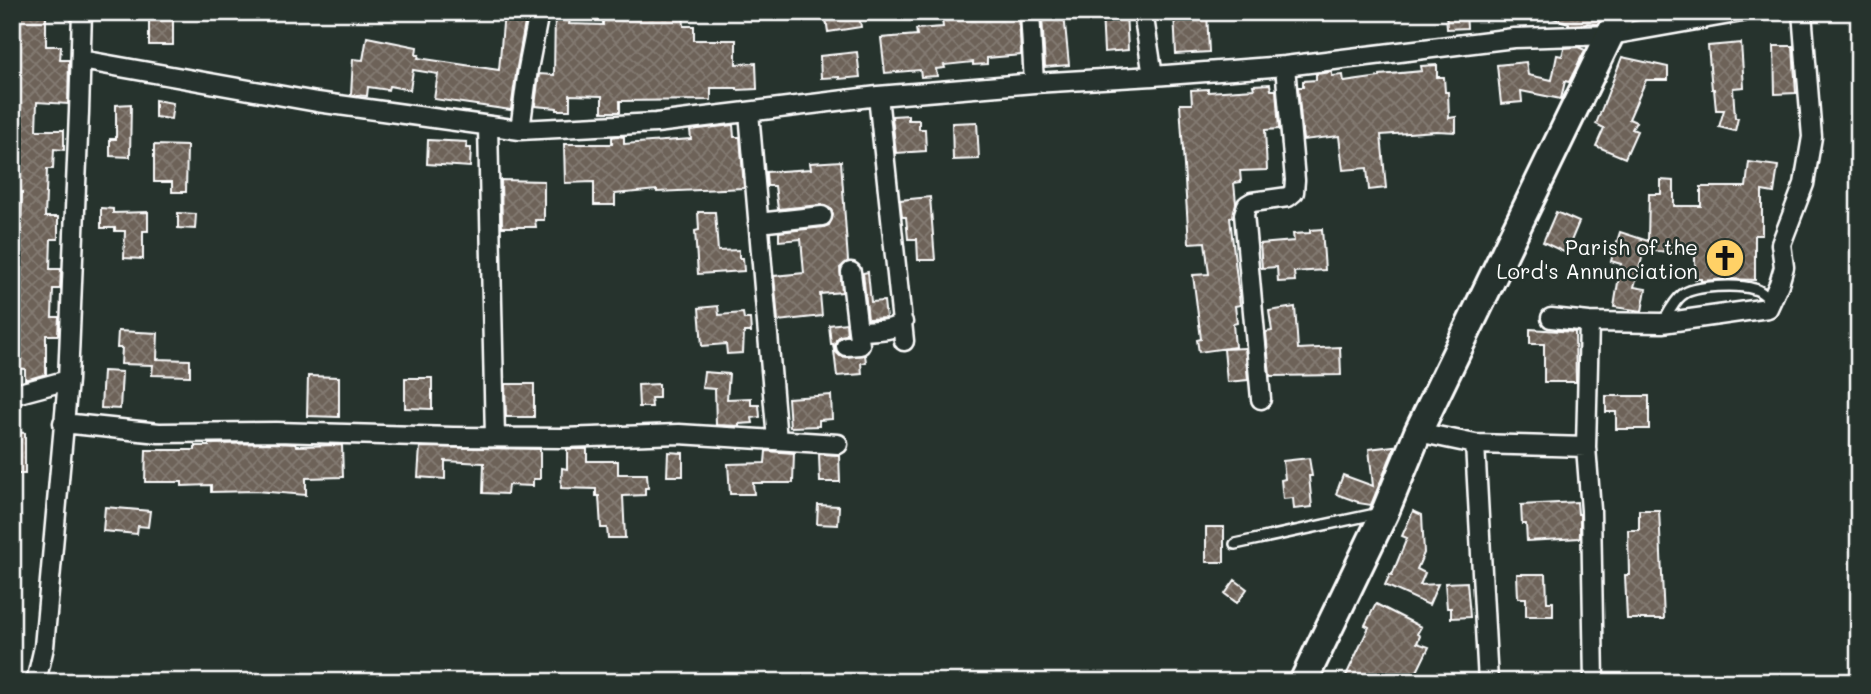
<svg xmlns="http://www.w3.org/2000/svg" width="1871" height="694" font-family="Mali,sans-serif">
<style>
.building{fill:url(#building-cross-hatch);stroke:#fff;stroke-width:2}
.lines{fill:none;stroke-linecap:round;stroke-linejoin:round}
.service-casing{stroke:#fff;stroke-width:14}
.minor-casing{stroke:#fff;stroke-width:23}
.secondary-casing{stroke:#fff;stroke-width:32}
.service{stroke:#26332d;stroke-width:9}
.minor{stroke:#26332d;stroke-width:18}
.secondary{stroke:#26332d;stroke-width:26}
.labels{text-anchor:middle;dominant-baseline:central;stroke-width:5;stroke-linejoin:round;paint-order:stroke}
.poi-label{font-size:21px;fill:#fff;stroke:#26332d;text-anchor:end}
</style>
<defs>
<pattern id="building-cross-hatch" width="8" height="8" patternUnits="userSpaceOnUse" patternTransform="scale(1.75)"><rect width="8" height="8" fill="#6d6259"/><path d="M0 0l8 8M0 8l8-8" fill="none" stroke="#837a72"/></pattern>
</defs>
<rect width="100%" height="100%" fill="#26332d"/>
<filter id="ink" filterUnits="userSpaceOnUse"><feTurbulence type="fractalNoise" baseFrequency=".0143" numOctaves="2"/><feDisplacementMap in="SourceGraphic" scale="14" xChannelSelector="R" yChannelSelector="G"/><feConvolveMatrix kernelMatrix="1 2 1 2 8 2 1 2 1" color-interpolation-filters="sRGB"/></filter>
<g filter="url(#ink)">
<path class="building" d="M12,12H46V46H61L60,60H69L68,104L37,102L36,130H64V150L54,149L53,169H47L45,217H58V239H51L50,269H61L60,289H53L52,317H59L58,335H46V374L29,379H25V369L12,368V220H21L22,192L12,191V81H16L18,42H12Z
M149,12H173V45H149Z
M504,12H527L517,67L511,110L434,99L438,74L413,70L410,90L389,86L388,90L368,87L367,96L351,95L353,59L363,60L367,37L417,47L416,55H419L418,58L499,70Z
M555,12H572L569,24L603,25V12H683L684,26H694V40H736V64L756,63L757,89L737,90V88H711V100L620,101V112H602V96L570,95V110H557V108L535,106L539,74L554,75Z
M941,12H976V17L1019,14L1021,55L987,58V64L973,65V62L944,65L945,68L936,69L937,76L921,77L920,70L885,73L881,38L917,35L916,29L943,27Z
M1102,12H1126L1128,50L1104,52Z
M1174,12H1207L1209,52L1176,54Z
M1446,12H1466L1467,28L1447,29Z
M1543,12H1603L1598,24L1587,23L1586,24L1569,25V23L1543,15Z
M1064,14L1069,65L1045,67L1042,16Z
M859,15L861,27L828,32L826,19Z
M1741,43L1744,87L1733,88L1735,118H1738L1735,131L1719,127L1724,110H1716L1714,89H1712L1708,46Z
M1774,46H1793L1796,93L1775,94Z
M1578,47L1585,50L1569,82L1565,81L1561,99L1521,91L1522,102L1501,104L1497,65L1526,62L1528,75L1552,80L1557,55L1562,56L1564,48Z
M857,52L860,77L839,79V77L821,78L820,56Z
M1622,57L1668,67V80H1646L1629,119L1636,122L1632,129L1637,131L1625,158L1596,146L1604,128L1596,124Z
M1437,65V77H1444L1445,92H1448L1449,118L1456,117V132L1436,131L1381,135L1386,188L1369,190L1367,168L1343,170L1339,136L1303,140L1298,87H1303V81L1316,80V74L1332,72V76L1343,75L1344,82L1380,77V75L1422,71L1421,66Z
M1270,84L1271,90H1276L1279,129L1265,130L1267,170L1240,171L1241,182L1234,183L1236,203L1233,217L1230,218L1240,305L1235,306L1237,323L1233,324L1235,347L1199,352L1197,340L1201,339L1193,275L1209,274L1205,242L1189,243L1180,104H1192L1191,90L1208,89V92L1254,89L1253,85Z
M155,100L173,103L171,119L155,117Z
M131,104L130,157L110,156V139H116V105Z
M908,115V120H919V129H925L926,151L896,153L892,116Z
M977,122L979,159L953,160L952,123Z
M733,125L734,137H740L744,188L657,192V190L615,194V205H594V182L565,183L564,144H612V137L616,136L624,137V144L691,139L690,130Z
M428,140L467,142L466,148H471L470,167L427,164Z
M154,145L187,146L186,192H172V182H154Z
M841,161L848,261L840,268L842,292L820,294L822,316L778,321L774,276L804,273L801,239L779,241V232L824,227L829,225L833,215L831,209L821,205L778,209L775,186H767L766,172L811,169L810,163Z
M1749,162L1778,166L1774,193L1762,191V235H1755V280L1728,279L1701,281V279H1695V252L1644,251L1634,287L1646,289L1642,311L1614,307L1621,264L1611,261L1620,232L1648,241L1649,194H1661V180L1674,181V206H1701V187H1746Z
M501,180L544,181V220H535L536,227H502Z
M930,197L935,260H918L917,239H908L906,217H902L900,200Z
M101,208L113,209V213L148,212V231H143V259L124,258L125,231H115V228H101Z
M698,212H715L718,251L739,250V258H743L744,271L698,274L695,231L699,230Z
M1556,212L1579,222L1566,253L1543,242Z
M178,213L196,214L195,229L178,228Z
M1322,229L1325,270L1294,272L1295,281L1278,282L1277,267L1262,268L1260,244L1294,241L1293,234L1310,233V230Z
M868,272L871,302L884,301L886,318L868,319L863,273Z
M718,306L719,315L743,313L744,319H750L751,332H744L743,353L727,354L726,344L702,346L699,308Z
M1295,307L1298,349L1340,347L1341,375L1270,376L1266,332L1272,331L1269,311Z
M846,323L847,335L840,336L836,340L835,346L836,352L840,356L846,357L865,355L866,362L861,363L862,374L837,376L834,351L833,344H831L829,325Z
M1530,329L1575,332L1576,382H1544V344H1530Z
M118,331L158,333L157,359L190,360V376L152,375L153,365L121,364L122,348H117Z
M1245,348L1248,380L1227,382L1224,349Z
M103,371L122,372L120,409L101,408Z
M704,372L729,374L727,399L751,398V405H759L760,417L752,418L753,423L739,424V426L716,425L715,389L702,388Z
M308,376L339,377V417L307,416Z
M405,378H432V409L405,408Z
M505,384H534V417H506Z
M659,384V398H651L652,407H639L638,385Z
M831,395L832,419L819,420V426L790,427L788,398Z
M1606,396H1649V429H1616V412H1606Z
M12,432L25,433V474H12Z
M276,443L295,444L296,446L342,445L343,477L306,478V495L256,491L211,492V485L182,486V482H145L146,450H195V446H209V444Z
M1394,446V449L1371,505L1358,503V502L1336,494L1343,475L1373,486L1369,449Z
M420,447L540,449V479H533V486L508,485L507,494L483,493L484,463L445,461V479L418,477Z
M567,449H587V461H618V474H647L648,488H645V495L623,496L625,538H608L607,528H601L599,496H596V489L561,488L562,468L567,469Z
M766,451L794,453L793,483H753L754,494H730L728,464L765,463Z
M668,452L683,453V476H667Z
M819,454L839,455L840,482H820Z
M1309,458L1312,476H1309L1312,507L1294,509L1293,498L1283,499L1281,480L1285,479L1283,461Z
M1577,502L1578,514H1580V538L1527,541L1526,524H1522L1521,505Z
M818,505L839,506L838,525L817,524Z
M105,507L150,511L148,527L138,526L137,534L103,531Z
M1639,510H1659L1664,619H1627L1625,575H1629L1628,530H1639Z
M1413,511L1422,515L1424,553L1417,569L1425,573L1420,585L1438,584L1429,605L1385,585L1390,574L1392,575L1407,538L1402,536Z
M1206,527H1224V562H1206Z
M1517,574H1546L1547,602H1553V616H1526V598H1518Z
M1235,580L1247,589L1237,603L1225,594Z
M1467,582L1470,617L1451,618V608H1447L1445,583Z
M1376,604L1421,627L1417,634L1420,636L1417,643L1429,647L1412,682H1343L1369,627L1365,625Z"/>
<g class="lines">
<g class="service-casing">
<path id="service" d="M1663,323C1668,314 1674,301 1682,295C1694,285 1739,284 1754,289C1760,290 1763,294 1768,298V303
M1235,544L1380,513"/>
</g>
<g class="minor-casing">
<path id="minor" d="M1030,12L1034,83
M1143,12L1153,76
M81,60L317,102L520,130L656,123L878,96L1034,83L1153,76L1285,66L1514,38L1611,35L1742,12
M878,96L904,341
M749,112L777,440
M488,126L495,437
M520,130L528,69L539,12
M758,223L822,216
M851,272L858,331
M1551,318L1589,322L1662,323L1768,308L1779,284L1784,267L1781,244L1804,184L1812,137L1802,12
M1589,322L1586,447L1591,510L1594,682
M846,346L860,345L858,331C874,330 891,332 903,322
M12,395L68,380
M1261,399L1244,214L1247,205L1252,202L1288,197L1294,192L1295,180L1285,66
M63,423L159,433L276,432L453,437L563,438L679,434L838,444
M1418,432L1475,444L1586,447
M1475,444L1488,682
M36,682L44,647L68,380L79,112L82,12"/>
</g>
<g class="secondary-casing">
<path id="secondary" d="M1303,682L1385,512L1418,432L1621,12"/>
</g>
<use href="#service" class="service"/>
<use href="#minor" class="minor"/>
<use href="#secondary" class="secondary"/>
</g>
</g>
<defs>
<g id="church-disc" transform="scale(2.0125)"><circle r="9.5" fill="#ffd166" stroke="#26332d"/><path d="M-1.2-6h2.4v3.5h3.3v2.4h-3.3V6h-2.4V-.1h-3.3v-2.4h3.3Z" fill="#111"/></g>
</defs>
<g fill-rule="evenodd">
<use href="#church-disc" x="1725" y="258"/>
</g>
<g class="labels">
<g class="poi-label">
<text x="1698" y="246">Parish of the<tspan x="1698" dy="24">Lord's Annunciation</tspan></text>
</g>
</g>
<rect width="1871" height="694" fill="none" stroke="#26332d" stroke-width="42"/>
<rect x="21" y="21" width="1829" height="652" fill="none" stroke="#fff" stroke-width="2.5" filter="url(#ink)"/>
</svg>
